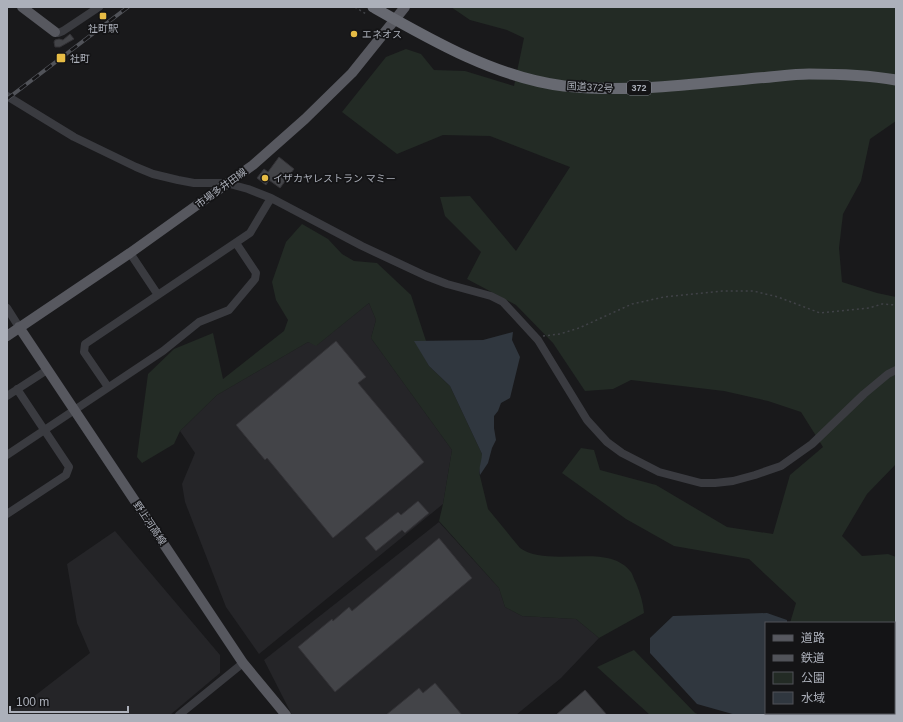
<svg xmlns="http://www.w3.org/2000/svg" width="903" height="722" font-family="Helvetica,'Noto Sans JP',sans-serif">
<style>
.built{fill:#252528}
.green{fill:#232b25}
.water{fill:#30373f}
.building{fill:#434448;stroke:#343337}
.lines{fill:none;stroke-linecap:round;stroke-linejoin:round}
.path{stroke:#404247;stroke-width:1.5;stroke-dasharray:2 3;stroke-linecap:butt}
.minor{stroke:#3a3b40;stroke-width:8}
.major{stroke:#57585f;stroke-width:10}
.highway{stroke:#676971;stroke-width:11}
.rail-casing{stroke:#515359;stroke-width:4}
.rail{stroke:#141416;stroke-width:2.5;stroke-dasharray:8;stroke-linecap:butt}
.poi-dot{fill:#e7bc45;stroke:#141416;stroke-width:1.5}
.labels{text-anchor:middle;dominant-baseline:central;stroke-width:3.5;stroke-linejoin:round;paint-order:stroke}
.shield{fill:#141416;stroke:#7e8189;stroke-width:1}
.shield-label{font-size:9px;font-weight:bold;fill:#acb0ba}
.poi-label{font-size:10px;fill:#acb0ba;stroke:#141416;text-anchor:start}
.street-label{font-size:10px;fill:#acb0ba;stroke:#141416}
</style>
<rect width="100%" height="100%" fill="#19191b"/>
<path class="built" d="M369,303L376,320L371,338L452,450L443,504L259,654L226,607L185,502L182,484L195,453L180,431L217,395L308,342L317,345Z
M439,522L499,588L505,607L522,616L576,619L599,638L561,678L516,715H292L264,660Z
M115,531L220,655V673L170,715H7V712L28,701L90,653L77,623L67,564Z"/>
<path class="green" d="M451,7H896V121L870,139L861,181L843,214L839,248L842,282L877,293L896,297V464L867,494L842,536L862,556L888,554L896,557V715H850L847,713H894V623H790L796,603L749,559L674,546L626,519L562,473L581,448L594,450L600,470L656,485L727,527L773,534L790,475L823,447L801,412L768,401L724,391L631,380L613,389L585,391L553,343L516,305L467,279L481,252L445,216L440,197L470,196L516,251L570,167L490,136L443,135L397,154L342,112L386,57L406,49L421,54L434,70L465,71L514,86L524,38L507,30L470,20Z
M302,224L328,239L342,254L354,261L377,263L411,295L426,341H415L429,366L450,386L482,454V461L479,472L488,509L520,548C550,569 608,541 631,572C633,575 634,580 636,583C640,593 643,602 644,613L599,638L576,619L522,616L505,607L499,588L439,521L443,504L452,450L371,338L376,320L369,303L316,346L308,342L217,395L180,431L174,444L142,463L137,457L148,374L174,349L213,333L223,379L284,331L288,320L276,300L272,282L286,242Z
M634,650L695,713L700,715H650L597,667Z"/>
<path class="water" d="M513,332L512,340L520,357L510,398L501,403L498,411L494,416V428L496,440L492,448L488,463L480,475C478,469 482,460 482,454L450,386L429,366L414,341L483,340Z
M767,613L787,620V623H766V713H847L850,715H736L697,704L650,653V638L673,616Z"/>
<path class="building" d="M70,34L74,39L60,47H55L54,42L55,40L59,39L63,40Z
M279,157L294,169L280,188L269,180L266,185L257,178L264,169L268,172Z
M336,341L366,377L358,383L424,462L333,538L267,458L265,460L236,425Z
M418,501L429,513L405,533L402,530L376,551L365,538L398,512L401,515Z
M439,538L472,578L335,692L298,647L332,619L333,621L349,607L352,611Z
M435,683L462,715H386L419,688L423,693Z
M585,690L607,715H556Z"/>
<g class="lines">
<path class="path" d="M355,7L366,14
M543,336L560,334L579,328L632,304L664,297L722,291H753L778,297L820,313L869,308L882,304L896,305"/>
<path class="minor" d="M55,32L58,33L63,31L99,7
M7,96L74,137L136,167L153,174L178,180L194,183H226L248,189L271,198L362,246L426,276L447,284L491,296L503,302L538,340L587,420L607,442L622,453L659,472L701,483H715L733,481L755,475L781,466L812,444L864,394L888,374L896,370
M130,253L158,295
M7,308L19,327
M108,387L84,352L85,344L250,233L271,198
M7,396L47,370
M7,455L163,351L199,322L229,310L255,279L256,273L236,243
M7,514L66,475L69,467L17,389
M179,715L243,663"/>
<path class="major" d="M22,7L55,32
M19,327L243,663L286,715
M7,336L130,253L253,165L305,119L352,73L405,7"/>
<path class="highway" d="M373,7C431,40 497,78 564,86C628,93 694,84 757,78C774,77 792,74 809,74C838,74 867,75 896,80"/>
<g class="rail-casing">
<path id="rail" d="M7,99L128,7"/>
</g>
<use href="#rail" class="rail"/>
</g>
<g class="poi-dot">
<rect x="99" y="12" width="8" height="8" rx="2"/>
<circle cx="354" cy="34" r="4"/>
<rect x="56" y="53" width="10" height="10" rx="2"/>
<circle cx="265" cy="178" r="4"/>
</g>
<g class="labels">
<rect class="shield" x="627" y="81" width="24" height="14" rx="3"/>
<g class="shield-label">
<text x="639" y="88">372</text>
</g>
<g class="poi-label">
<text x="103" y="28" text-anchor="middle">社町駅</text>
<text x="362" y="34">エネオス</text>
<text x="70" y="58">社町</text>
<text x="273" y="178">イザカヤレストラン マミー</text>
</g>
<g class="street-label">
<text transform="translate(590 87) rotate(3)">国道372号</text>
<text transform="translate(221 188) rotate(-36)">市場多井田線</text>
<text transform="translate(150 523) rotate(56)">野上河高線</text>
</g>
</g>
<rect width="903" height="722" fill="none" stroke="#acb0ba" stroke-width="16"/>
<rect x="765" y="622" width="130" height="92" fill="#141416" stroke="#515258"/>
<rect x="773" y="635" width="20" height="6" fill="#57585f" stroke="#515258"/>
<text x="801" y="642" font-size="12" fill="#acb0ba">道路</text>
<rect x="773" y="655" width="20" height="6" fill="#515359" stroke="#515258"/>
<text x="801" y="662" font-size="12" fill="#acb0ba">鉄道</text>
<rect x="773" y="672" width="20" height="12" fill="#232b25" stroke="#515258"/>
<text x="801" y="682" font-size="12" fill="#acb0ba">公園</text>
<rect x="773" y="692" width="20" height="12" fill="#30373f" stroke="#515258"/>
<text x="801" y="702" font-size="12" fill="#acb0ba">水域</text>
<path d="M10 706v6h118v-6" fill="none" stroke="#acb0ba" stroke-width="2"/>
<text x="16" y="706" font-size="12" fill="#acb0ba" stroke="#141416" stroke-width="3" paint-order="stroke">100 m</text>
</svg>
